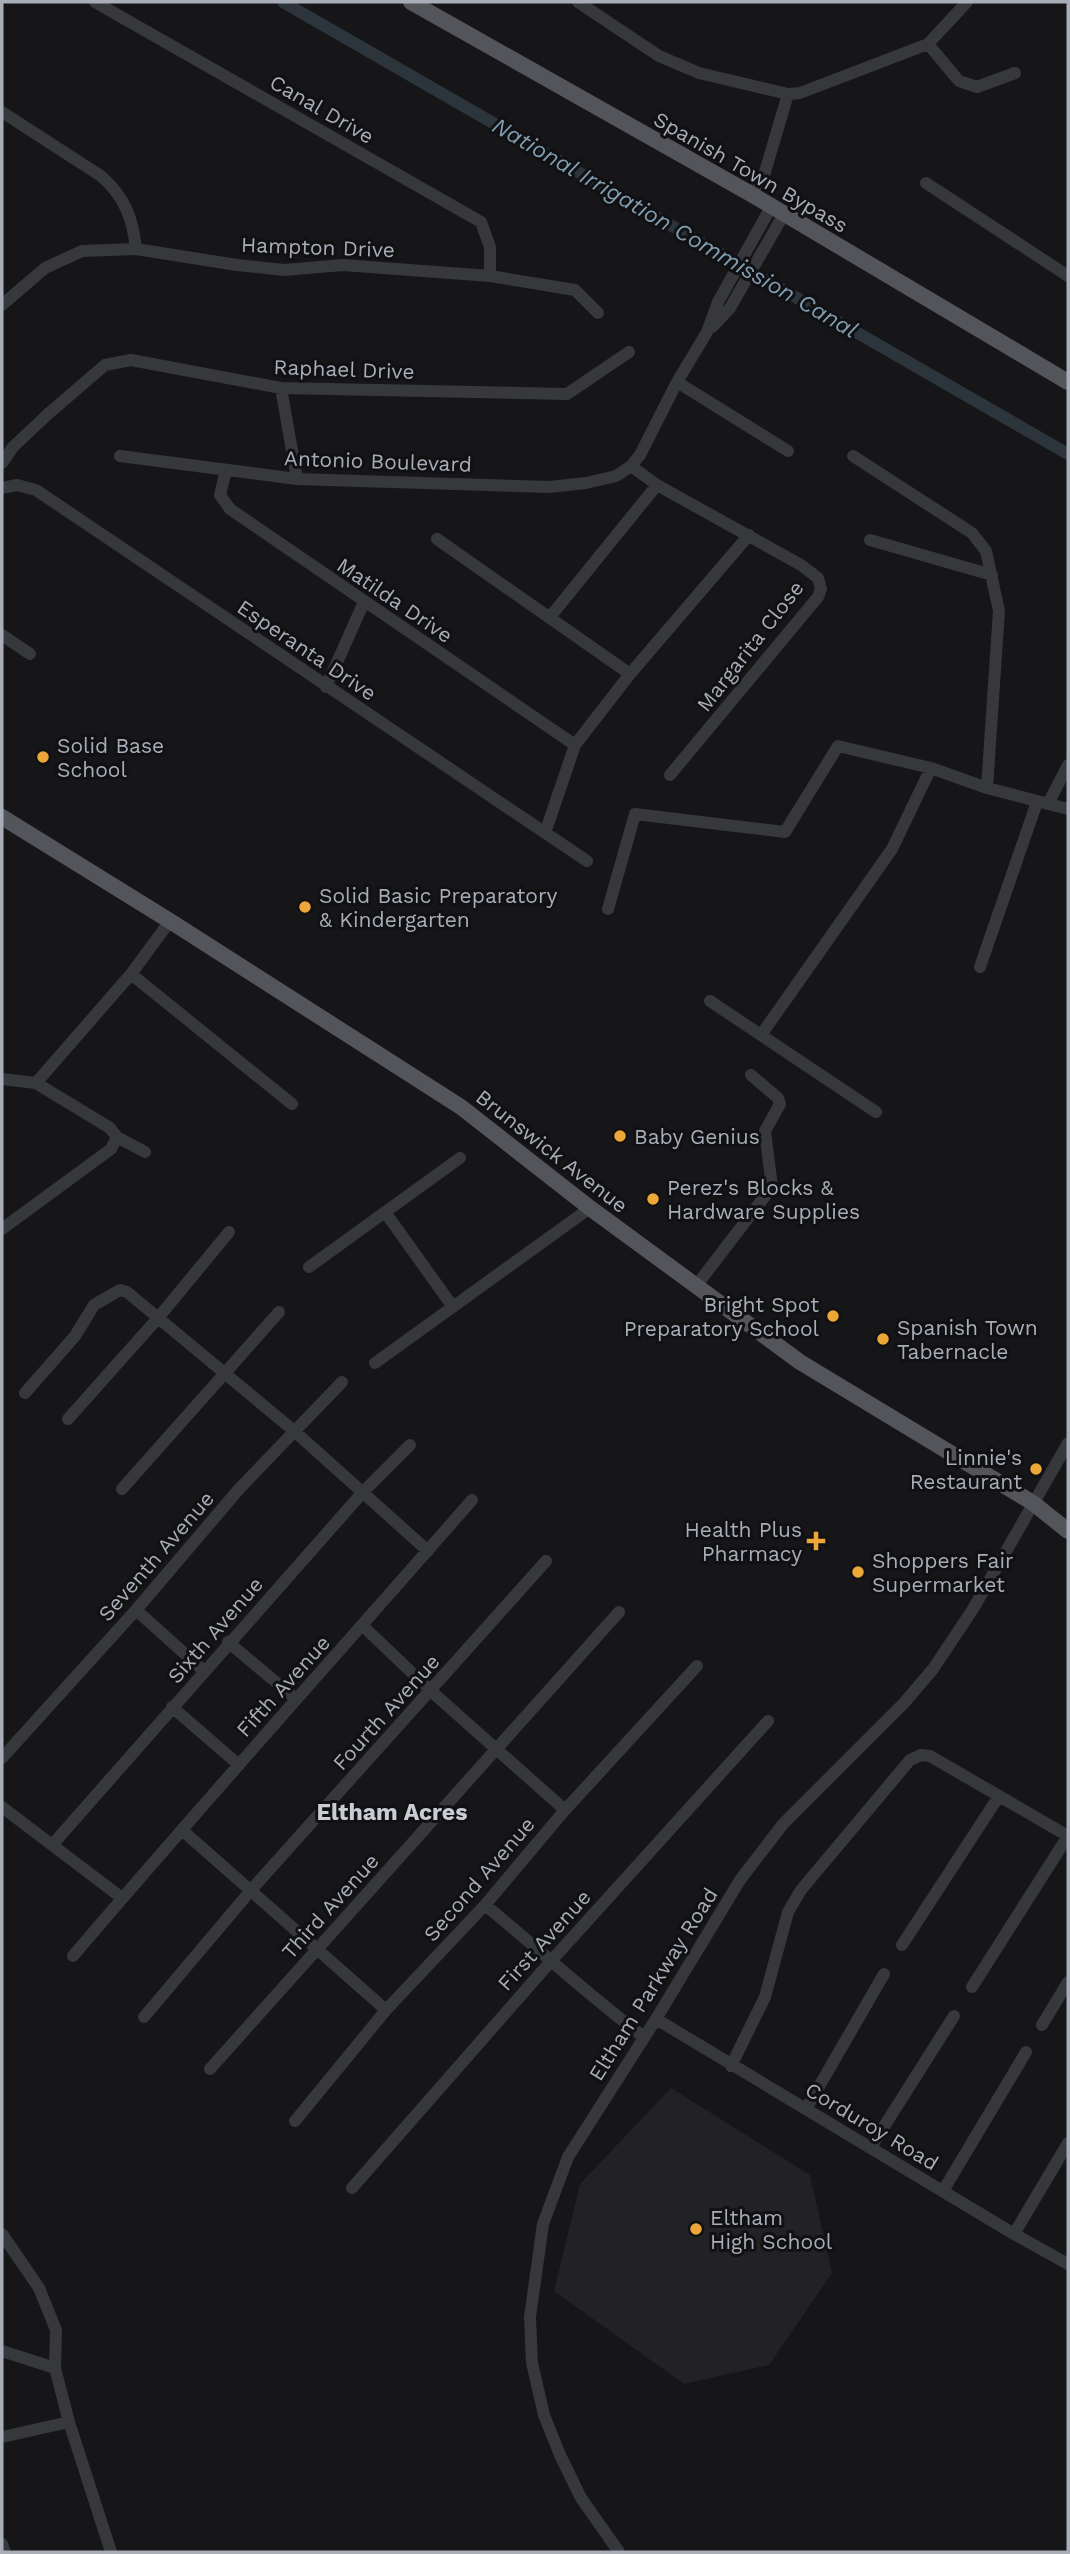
<svg xmlns="http://www.w3.org/2000/svg" width="1070" height="2554" font-family="'Work Sans',sans-serif">
<style>
.built{fill:#222225}
.lines{fill:none;stroke-linecap:round;stroke-linejoin:round}
.canal{stroke:#2c353b;stroke-width:12}
.minor{stroke:#37383c;stroke-width:12}
.major{stroke:#53555b;stroke-width:16}
.poi-dot{fill:#eda738;stroke:#111113;stroke-width:2.5}
.labels{text-anchor:middle;dominant-baseline:central;stroke-width:6;stroke-linejoin:round;paint-order:stroke}
.street-label{font-size:21px;fill:#a8adb7;stroke:#111113}
.poi-label{font-size:21px;fill:#a8adb7;stroke:#111113;text-anchor:start}
.water-label{font-size:23px;font-style:italic;fill:#809db1;stroke:#111113}
.neighbourhood-label{font-size:23px;font-weight:bold;fill:#c9ccd3;stroke:#111113}
</style>
<rect width="100%" height="100%" fill="#161618"/>
<path class="built" d="M671,2088L810,2175L832,2273L769,2365L684,2384L554,2291L580,2184Z"/>
<g class="lines">
<path class="canal" d="M283,2L1068,454"/>
<path class="minor" d="M95,2L481,222L490,247V276
M578,2L659,56L699,73L788,94L800,93L928,44L967,2
M928,44L959,81L977,87L1015,73
M2,112L101,176C124,196 133,218 136,249
M926,183L1068,276
M751,194L765,172L788,94
M2,305L45,268L82,251L136,249L237,265L284,270L343,265L490,276L575,290L598,313
M712,327L730,308L784,214
M677,382L788,451
M281,388L297,479
M120,456L297,479L549,487L586,483L616,476L631,466L640,455L677,382L707,332L718,302L771,207
M853,456L972,533L986,551L999,611L987,788
M2,463L13,447L48,414L105,365L131,360L281,388L567,394L629,352
M631,466L657,485L801,565L818,578L821,589L818,597L670,775
M226,470L220,495L230,509L575,745
M2,488L17,485L36,490L587,861
M437,539L630,674
M870,540L992,575
M550,617L657,485
M2,635L30,654
M326,687L364,602
M1048,804L1068,765
M545,833L575,745L630,674L749,535
M608,909L635,814L785,832L838,746L931,768L987,788L1068,809
M980,967L1037,802
M131,974L292,1104
M710,1001L876,1112
M761,1035L892,849L931,768
M2,1079L36,1083L110,1128L117,1137L145,1152
M36,1083L131,974L170,921
M385,1212L453,1307
M2,1229L111,1149L117,1137
M309,1267L460,1158
M696,1286L772,1187L765,1131L780,1104L778,1098L751,1075
M375,1363L590,1208
M25,1393L75,1336L94,1305L120,1290L127,1292L293,1430L428,1551
M68,1419L158,1318L229,1232
M122,1489L279,1312
M136,1610L204,1671
M363,1626L431,1691L565,1810
M228,1642L296,1699
M172,1707L239,1765
M2,1758L136,1610L239,1489L342,1382
M2,1807L122,1898
M183,1831L386,2010
M53,1844L363,1492L410,1445
M485,1905C538,1948 589,1996 644,2037
M902,1945L999,1796
M73,1956C204,1802 339,1652 472,1500
M972,1987L1068,1836
M144,2017L252,1889L546,1561
M656,2019L1014,2234L1068,2264
M1042,2025L1068,1982
M731,2066L765,1997L788,1912L801,1890L910,1760L921,1755L930,1756L1068,1836
M210,2069L619,1612
M806,2109L884,1974
M295,2121L386,2010L485,1905L565,1810L697,1666
M871,2147L954,2016
M352,2188L552,1960L768,1721
M943,2191L1026,2052
M2,2234L39,2288L56,2330L55,2368L69,2422L111,2552
M1014,2234L1068,2143
M2,2351L55,2368
M2,2437L69,2422
M2,2544L5,2552
M619,2552L581,2498L560,2455L544,2415L532,2363L530,2317L543,2224L568,2157L656,2019L740,1880L783,1824L904,1703L933,1669L973,1609L1068,1443"/>
<path class="major" d="M411,2L751,194L1068,382
M2,817L170,921L461,1107L590,1208L800,1362L1033,1503L1068,1531"/>
</g>
<g class="poi-dot">
<circle cx="43" cy="757" r="7"/>
<circle cx="305" cy="907" r="7"/>
<circle cx="620" cy="1136" r="7"/>
<circle cx="653" cy="1199" r="7"/>
<circle cx="833" cy="1316" r="7"/>
<circle cx="883" cy="1339" r="7"/>
<circle cx="1036" cy="1469" r="7"/>
<path d="M812.5 1530.5h7v7h7v7h-7v7h-7v-7h-7v-7h7z"/>
<circle cx="858" cy="1572" r="7"/>
<circle cx="696" cy="2229" r="7"/>
</g>
<g class="labels">
<g class="street-label">
<text transform="translate(322 109) rotate(30)">Canal Drive</text>
<text transform="translate(751 172) rotate(30)">Spanish Town Bypass</text>
<text transform="translate(318 247) rotate(2)">Hampton Drive</text>
<text transform="translate(344 369) rotate(2)">Raphael Drive</text>
<text transform="translate(378 461) rotate(2)">Antonio Boulevard</text>
<text transform="translate(395 600) rotate(34)">Matilda Drive</text>
<text transform="translate(750 646) rotate(-52)">Margarita Close</text>
<text transform="translate(307 650) rotate(34)">Esperanta Drive</text>
<text transform="translate(552 1151) rotate(38)">Brunswick Avenue</text>
<text transform="translate(156 1556) rotate(-49)">Seventh Avenue</text>
<text transform="translate(215 1630) rotate(-49)">Sixth Avenue</text>
<text transform="translate(283 1686) rotate(-48)">Fifth Avenue</text>
<text transform="translate(386 1712) rotate(-48)">Fourth Avenue</text>
<text transform="translate(479 1879) rotate(-49)">Second Avenue</text>
<text transform="translate(330 1906) rotate(-48)">Third Avenue</text>
<text transform="translate(544 1940) rotate(-48)">First Avenue</text>
<text transform="translate(653 1984) rotate(-58)">Eltham Parkway Road</text>
<text transform="translate(872 2126) rotate(31)">Corduroy Road</text>
</g>
<g class="poi-label">
<text x="57" y="745">Solid Base<tspan x="57" dy="24">School</tspan></text>
<text x="319" y="895">Solid Basic Preparatory<tspan x="319" dy="24">&amp; Kindergarten</tspan></text>
<text x="634" y="1136">Baby Genius</text>
<text x="667" y="1187">Perez's Blocks &amp;<tspan x="667" dy="24">Hardware Supplies</tspan></text>
<text x="819" y="1304" text-anchor="end">Bright Spot<tspan x="819" dy="24">Preparatory School</tspan></text>
<text x="897" y="1327">Spanish Town<tspan x="897" dy="24">Tabernacle</tspan></text>
<text x="1022" y="1457" text-anchor="end">Linnie's<tspan x="1022" dy="24">Restaurant</tspan></text>
<text x="802" y="1529" text-anchor="end">Health Plus<tspan x="802" dy="24">Pharmacy</tspan></text>
<text x="872" y="1560">Shoppers Fair<tspan x="872" dy="24">Supermarket</tspan></text>
<text x="710" y="2217">Eltham<tspan x="710" dy="24">High School</tspan></text>
</g>
<g class="water-label">
<text transform="translate(675 228) rotate(30)">National Irrigation Commission Canal</text>
</g>
<g class="neighbourhood-label">
<text x="392" y="1812">Eltham Acres</text>
</g>
</g>
<rect width="1070" height="2554" fill="none" stroke="#a8adb7" stroke-width="7"/>
</svg>
